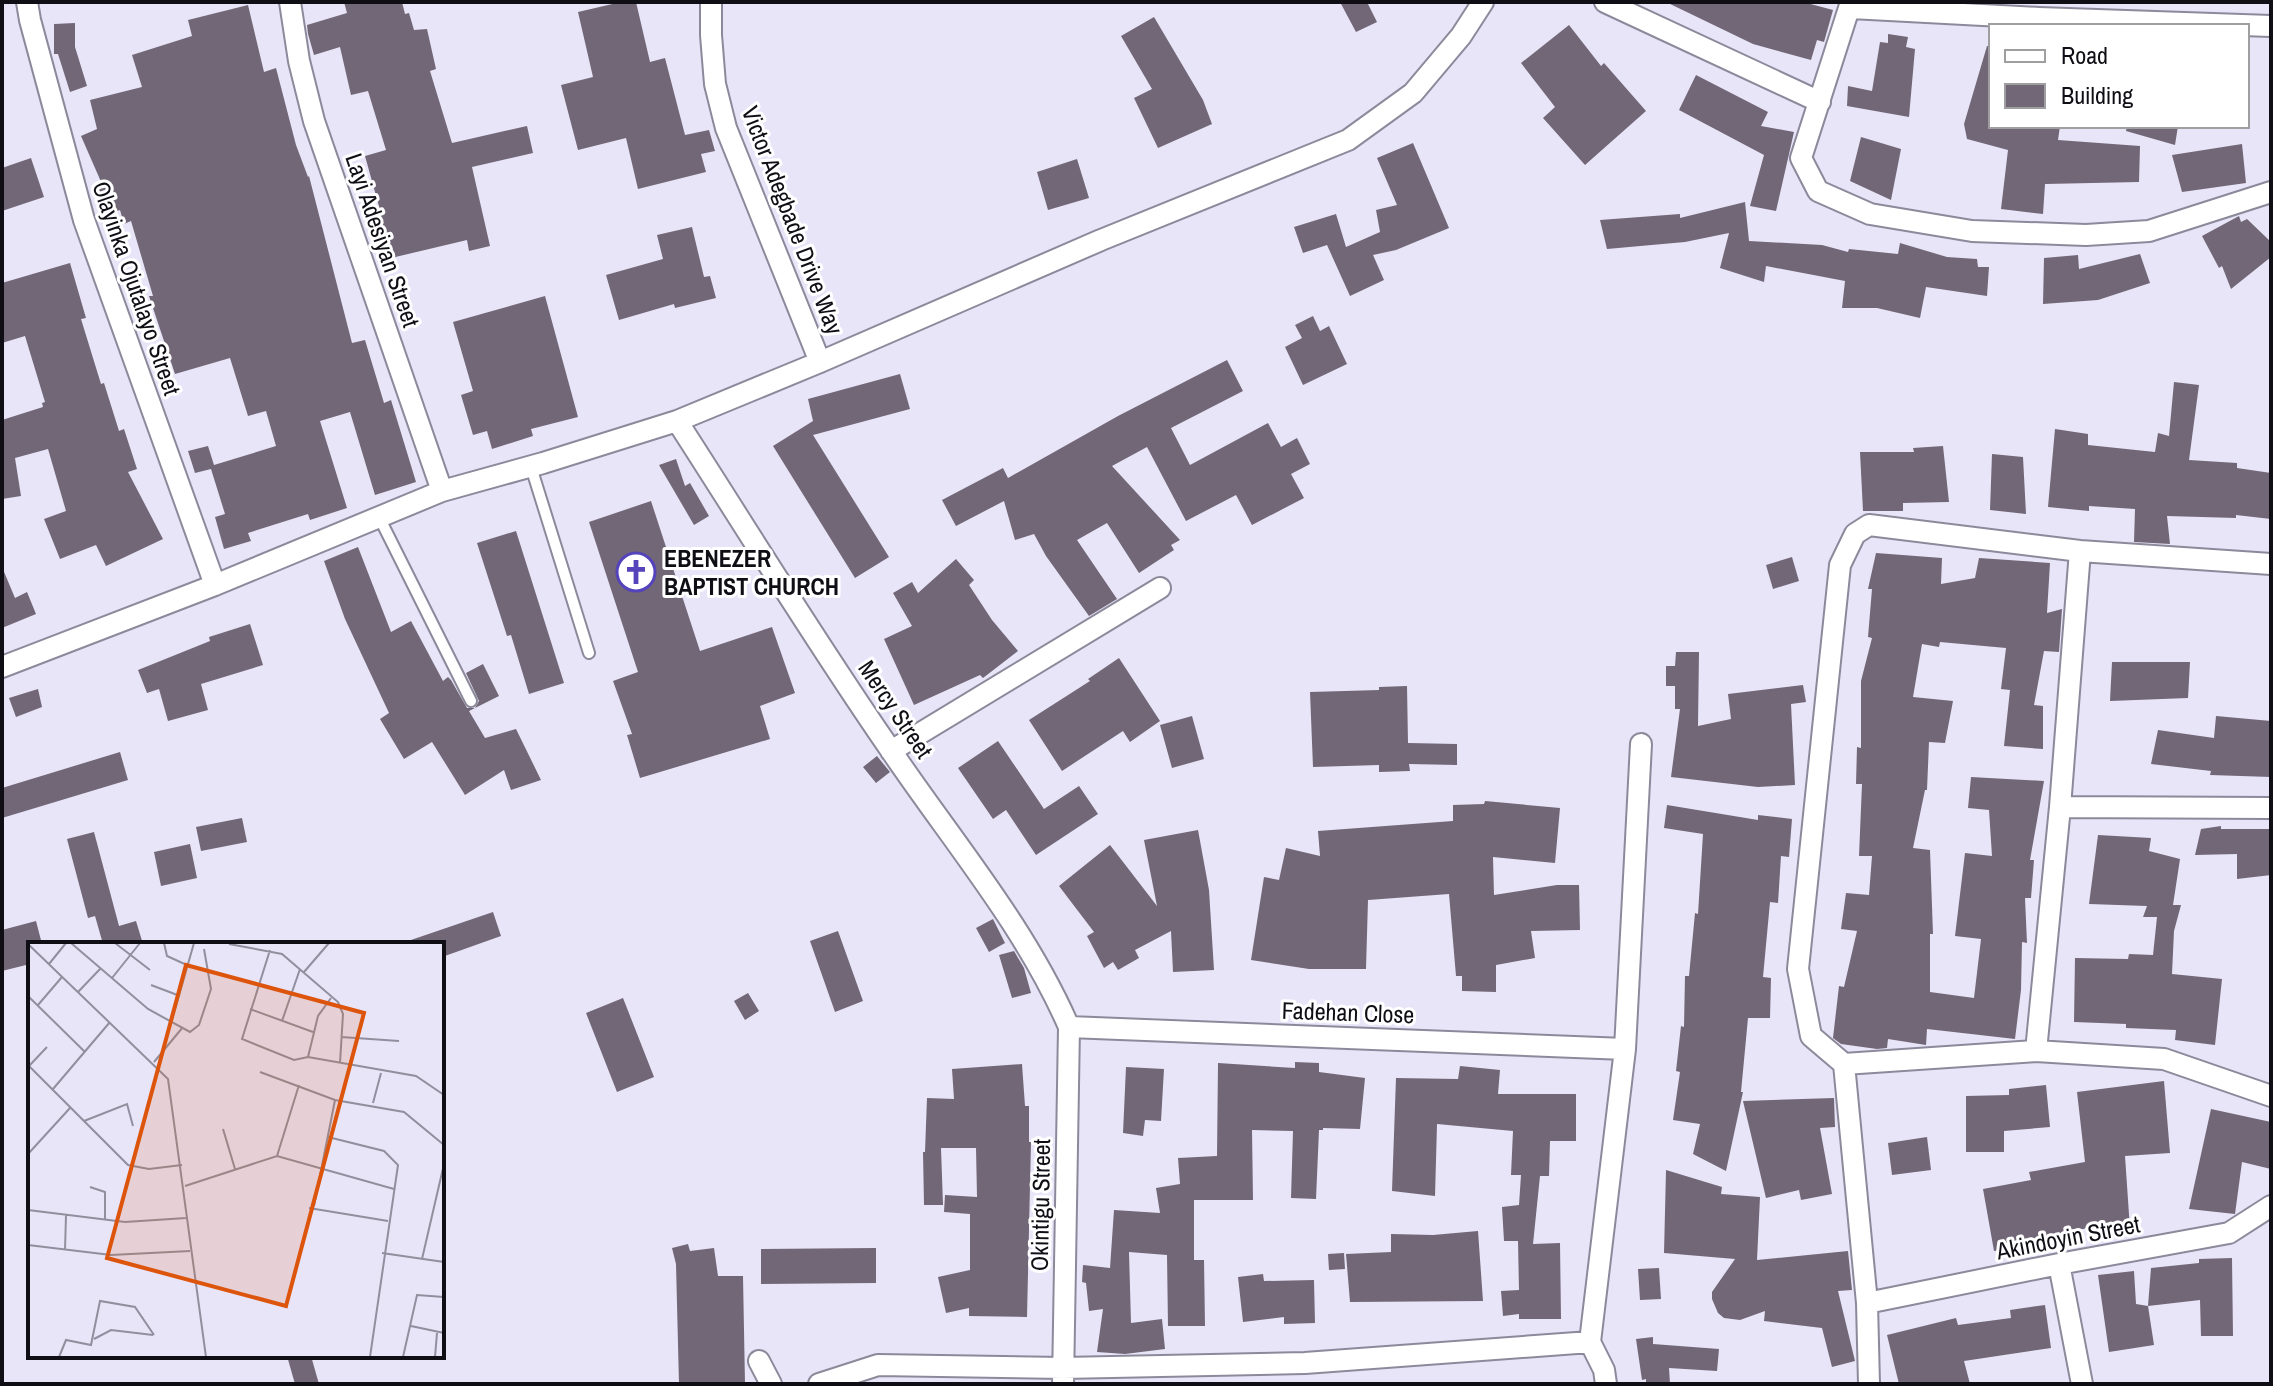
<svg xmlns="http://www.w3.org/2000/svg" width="2273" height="1386" font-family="'Archivo Narrow',sans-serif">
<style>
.building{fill:#726776}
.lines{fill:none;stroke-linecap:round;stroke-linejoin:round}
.lane-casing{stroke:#8c899b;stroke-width:14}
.street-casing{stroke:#8c899b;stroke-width:24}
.lane{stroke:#fff;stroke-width:10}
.street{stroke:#fff;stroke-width:20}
.labels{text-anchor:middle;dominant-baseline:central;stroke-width:6;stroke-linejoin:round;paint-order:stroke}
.street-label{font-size:24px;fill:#0f0e15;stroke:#fff}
.poi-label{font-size:24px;font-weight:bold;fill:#0f0e15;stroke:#fff;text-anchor:start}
.inset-road{fill:none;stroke:#918f9e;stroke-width:2}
.view{fill:#dd550c;fill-opacity:0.15;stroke:#dd550c;stroke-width:4}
.inset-edge{fill:none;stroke:#0f0e15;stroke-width:4}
</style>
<rect width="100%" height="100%" fill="#e8e5f9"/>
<path class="building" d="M344,2H402L405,14L409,13L414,30L427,29L436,69L430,71L452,143L527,126L533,153L472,167L490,246L469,251L467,240L387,259L376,211L380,210L365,156L386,150L368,91L351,95L340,47L314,55L308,34L307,25L347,13Z
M621,2H636L650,62L665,58L685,135L709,130L715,151L701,154L706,172L638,189L626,138L578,150L561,85L593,77L578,12Z
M1340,2H1367L1377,22L1356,32Z
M1666,2H1803L1833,10L1824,42L1817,40L1811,60L1753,44Z
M248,5L264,72L276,68L296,145L308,177L309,176L352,343L365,340L384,403L391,400L416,482L375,495L350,412L320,421L347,508L310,520L308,514L248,533L251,541L224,549L215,517L225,514L211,469L195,473L188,451L208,446L214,465L276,446L266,411L248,416L230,358L175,374L149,296H153L131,221L124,224L120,210L106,215L98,185L102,184L81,136L97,129L90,100L142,87L132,55L192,36L188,20Z
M1154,17L1203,100L1212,124L1158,148L1134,98L1152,89L1121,36Z
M75,23V47L87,86L70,92L58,54H54V24Z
M1569,25L1601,66L1604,63L1646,111L1585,165L1543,118L1555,107L1521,63Z
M1888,34L1908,37L1906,47L1915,49L1909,117L1847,106L1848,86L1872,91L1880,42L1888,43Z
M1987,46H1991V126H2060L2058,140L2140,146L2139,182L2045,184L2043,214L2001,209L2008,150L1967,139L1964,124Z
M1696,75L1768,112L1761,126L1794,132L1776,211L1750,206L1764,155L1679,110Z
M2127,126H2178L2175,145L2126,131Z
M1861,137L1901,149L1891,200L1850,181Z
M1413,143L1449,228L1396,250L1373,255L1384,280L1350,296L1327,245L1303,253L1294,227L1336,214L1346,247L1380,232L1376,210L1397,205L1377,158Z
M2242,144L2246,183L2182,192L2172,155Z
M31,158L44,197L2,211V168Z
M1077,159L1089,198L1048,210L1037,172Z
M1745,202L1749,241L1822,245L1848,252L1849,249L1898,254L1900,243L1947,257L1977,259L1978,267H1989L1987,296L1926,287L1920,318L1877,308H1842L1845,281L1766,266L1764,282L1720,268L1729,233L1685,242L1607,249L1600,220L1680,214V218Z
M2239,216L2241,222L2247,219L2271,242V257L2231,289L2222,266L2219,268L2202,236Z
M692,227L704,277L710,276L716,298L675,308L674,304L619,320L606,275L663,259L657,235Z
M2140,254L2150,283L2098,300L2043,304L2044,258L2078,255L2079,269Z
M70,263L86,318L81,319L101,384L104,383L119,431L124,429L137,469L128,472L163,539L106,566L96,545L60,559L44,519L66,511L48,449L15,458L21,496L2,499V420L43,407L42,403L45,402L25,336L2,343V283Z
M545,296L578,417L531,429L533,436L492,449L487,431L473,435L461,395L473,391L453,322Z
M1313,316L1320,331L1329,326L1347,364L1303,385L1285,347L1302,338L1295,325Z
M1227,360L1243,391L1171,428L1190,465L1268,423L1281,447L1297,438L1310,464L1291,474L1304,498L1252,525L1236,495L1186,521L1147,447L1112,466L1180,540L1171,545L1174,550L1139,573L1107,523L1077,540L1117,599L1089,616L1046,556L1034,534L1015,540L1004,501L956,526L942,500L1003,468L1008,478L1118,416Z
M900,374L910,409L813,435L889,557L855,578L773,446L813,421L808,399Z
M2174,382L2199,385L2189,460L2237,463V468L2271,473V519L2236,515V518L2167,516L2170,544L2134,542L2135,509L2089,506V511L2048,507L2055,429L2088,434V445L2155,452L2158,433L2169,436Z
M1943,446L1949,502L1903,503V511H1863L1860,452H1914L1913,448Z
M1992,454L2023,457L2026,514L1990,510Z
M676,459L685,486L690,483L709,516L694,525L659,465Z
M651,501L700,651L772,627L795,693L760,706L770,739L640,778L627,735L632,734L613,681L638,672L589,522Z
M516,531L564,683L529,694L511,635L507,636L477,543Z
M358,547L391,632L411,621L443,681L448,677L451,680L467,708H475L479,701L466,673L483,664L499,696L469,711L485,738L516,729L541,780L511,790L504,770L465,795L432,742L404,759L380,719L389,713L345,619L324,561Z
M1876,553L1942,558L1941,584L1975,578L1979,558L2050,563L2047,613L2062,609L2059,652L2044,651L2034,705L2043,706V749L2004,746L2010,690L2001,689L2006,648L1940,642L1939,647L1922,644L1913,697L1953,701L1945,743L1929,742L1927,790H1925L1913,848L1930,850L1933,934H1930V992L1974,998L1981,939L1955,936L1965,853L1992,856L1989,810L1968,808L1971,777L2044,781L2030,860H2034L2031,898H2025L2027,943L2022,942L2021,990L2015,1039L1927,1029L1926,1045L1888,1039L1887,1048L1877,1049L1841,1044L1833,1038L1839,986L1844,987L1857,931L1841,929L1846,893L1869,895L1872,856H1859L1862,784H1856L1857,747L1861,748V681L1872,638L1868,637L1872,589H1868Z
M1792,557L1799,581L1773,589L1766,565Z
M956,559L974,580L969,585L992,620L1018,651L983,678L980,675L914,705L884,639L912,626L893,593L912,582L918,593Z
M2,567L15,598L27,592L36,614L2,628Z
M250,624L263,665L201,684L208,710L168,721L159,689L147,693L138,670L210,641L209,637Z
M1676,652H1699L1698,726L1731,719L1728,694L1803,685L1806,702L1791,704L1795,785L1758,787L1671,777L1680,709H1675V686H1666V666H1675Z
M1119,658L1160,721L1130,742L1123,731L1062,771L1029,720L1090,681L1088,679Z
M2112,662H2190L2188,698L2110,701Z
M1407,686L1408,743L1457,744V765L1409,764L1410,771L1379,772V765L1313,767L1310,692L1379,690V687Z
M38,689L42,707L16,717L9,698Z
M1192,716L1204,759L1172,768L1160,725Z
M2216,716L2271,721V777L2210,775L2211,771L2151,764L2158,730L2214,738Z
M998,741L1044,809L1079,786L1098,814L1036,855L1006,810L993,819L958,768Z
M120,752L128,780L2,818V788Z
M877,756L890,772L876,783L863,767Z
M1485,801L1560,808L1555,863L1493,857L1494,895L1557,885H1579L1580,930L1531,931L1535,958L1496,965V992L1462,991V976H1456L1449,894L1368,900L1366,969H1309L1251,960L1264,877L1279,880L1286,848L1320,856L1318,831L1453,821V805L1484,804Z
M1667,805L1758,820V815L1792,819L1789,857L1781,856L1778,903L1770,902L1763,977L1771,978L1770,1018H1748L1741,1092H1743L1726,1171L1693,1154L1700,1124L1673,1120L1680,1072L1676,1071L1681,1026L1684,1027L1685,976H1689L1695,913L1698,914L1703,834L1664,828Z
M242,818L247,842L201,851L196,827Z
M2221,826V829H2271V875L2237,879V854L2195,855L2201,829Z
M1198,830L1209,890L1214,970L1173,972L1171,931L1135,950L1139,958L1118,970L1113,962L1104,968L1087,936L1094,932L1059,886L1110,845L1157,906L1144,840Z
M94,832L119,926L136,921L143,944H103L95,916L88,918L67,839Z
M2098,835L2151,838L2149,851L2180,859L2173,905H2181L2174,931L2172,974L2222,979L2215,1045L2175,1040L2176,1030L2126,1028V1024L2074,1022L2075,958L2128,959L2129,954L2153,955L2157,917H2143L2147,906L2089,904Z
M190,844L197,878L161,886L154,852Z
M493,912L501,936L442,957V944H409L408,941Z
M993,919L1005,943L989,952L976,928Z
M36,921L42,944H30V964L2,971V930Z
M838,931L863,1001L835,1012L810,941Z
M1014,951L1024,968L1031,993L1012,998L999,955Z
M748,993L759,1011L745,1020L734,1001Z
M623,998L654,1077L617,1092L586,1013Z
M1295,1062L1319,1063V1072L1365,1078L1360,1129L1323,1128V1130H1319L1316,1199L1291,1198L1293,1131L1252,1130L1253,1200H1194V1260H1204L1205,1326H1168L1167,1255L1129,1252L1131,1323L1162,1319L1165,1349L1125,1354L1097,1352L1103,1309L1089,1311L1086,1283L1082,1282L1083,1265L1110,1268L1114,1210L1160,1213L1156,1188L1180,1184L1178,1158L1217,1156L1218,1063L1295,1068Z
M1022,1064L1025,1106H1029V1142H1031L1027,1317L969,1316V1308L946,1313L938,1277L970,1270V1214L944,1212L945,1195L977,1197L976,1148H941L943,1205H924L923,1152H925L927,1098L954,1099L952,1069Z
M1460,1066L1500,1070L1498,1094H1576V1141H1550L1549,1176H1540L1533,1244L1560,1243L1561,1319H1519V1314L1503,1316L1501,1291L1519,1290L1518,1241H1504L1502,1207L1519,1205L1521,1175H1511L1513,1131L1437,1124L1435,1196L1392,1191L1396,1078L1458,1079Z
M1126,1067L1164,1069L1161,1121L1145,1120L1143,1136L1123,1133Z
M2164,1081L2170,1153L2125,1156L2130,1229L2089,1233L2088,1228L2031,1239L2032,1245L1994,1251L1983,1189L2031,1180L2029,1172L2085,1162L2077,1092Z
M2046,1085L2050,1127L2004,1131V1152H1966V1096L2009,1095V1089Z
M1834,1098L1835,1127L1820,1128L1832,1194L1801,1200L1799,1190L1766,1198L1743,1101Z
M2211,1109L2271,1122V1169L2242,1162L2235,1214L2189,1209Z
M1927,1137L1931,1170L1892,1175L1888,1143Z
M1666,1170L1722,1187L1721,1194L1760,1197L1757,1260L1848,1251L1852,1290L1838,1291L1855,1361L1832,1367L1822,1328L1764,1321L1765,1311L1740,1320L1724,1318L1718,1313L1712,1299V1292L1735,1259L1664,1253Z
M1478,1231L1483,1301L1350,1302L1346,1254L1391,1252V1234L1433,1235Z
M688,1244L690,1251L714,1248L718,1276H743L745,1384H679L676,1264L672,1248Z
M876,1248V1283L761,1284V1249Z
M1344,1253L1345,1269L1329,1270L1328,1254Z
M2232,1258L2233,1336H2201L2200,1300L2148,1306L2154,1345L2109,1352L2098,1275L2134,1271L2136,1304L2148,1306L2151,1268L2199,1263V1259Z
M1659,1268L1661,1299L1640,1300L1638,1269Z
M1263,1274L1264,1281L1314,1280L1315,1323L1284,1324V1317L1243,1322L1238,1277Z
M2045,1305L2051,1348L1964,1361L1970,1384H1899L1887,1335L1956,1318L1958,1325L2011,1318L2010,1310Z
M1653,1337V1344L1719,1349L1717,1371L1669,1368L1670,1384H1646V1379L1642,1380L1636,1339Z
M287,1356H311L319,1384H295Z"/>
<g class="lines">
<g class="lane-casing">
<path id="lane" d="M531,467L589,653
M379,517L471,701"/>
</g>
<g class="street-casing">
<path id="street" d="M27,2L30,20L84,220L215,585
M290,2L299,61L314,121L442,491
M711,2V35L715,84L726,128L820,362
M1605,2L1820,102
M1851,2L1801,158L1818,191L1870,214L1972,231L2086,235L2149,231L2271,192
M1851,8L2039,18L2271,26
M677,421C748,531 817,644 892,752C953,842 1025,926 1069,1027L1063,1384
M2271,564L2080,551L1869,525L1855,534L1840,565L1798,969L1811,1036L1844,1064L2036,1051L2164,1059L2271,1096
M2,667L215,585L442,491L543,463L677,421L820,362L1101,240L1348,140L1413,93L1461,36L1483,2
M891,751L1160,588
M2060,807L2271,808
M1069,1027L1625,1049
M2036,1051L2060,807L2080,551
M1844,1064L1867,1303L1869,1384
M2059,1264L2082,1384
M1867,1303L2059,1264L2229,1233L2271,1206
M759,1361L771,1384
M819,1384L878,1365L1063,1368L1305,1363L1590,1342
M1606,1384L1604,1370L1590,1342L1625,1049L1641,744"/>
</g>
<use href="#lane" class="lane"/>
<use href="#street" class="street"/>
</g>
<defs>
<g id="church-ring" transform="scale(2)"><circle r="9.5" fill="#fff" stroke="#5443bb" stroke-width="1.5"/><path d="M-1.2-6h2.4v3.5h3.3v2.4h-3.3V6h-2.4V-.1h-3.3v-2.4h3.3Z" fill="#5443bb"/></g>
</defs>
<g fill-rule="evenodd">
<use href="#church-ring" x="636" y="572"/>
</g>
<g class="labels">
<g class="street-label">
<text transform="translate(793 220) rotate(69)">Victor Adegbade Drive Way</text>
<text transform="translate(383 240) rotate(71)">Layi Adesiyan Street</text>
<text transform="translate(137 288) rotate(71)">Olayinka Ojutalayo Street</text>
<text transform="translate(896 709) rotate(56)">Mercy Street</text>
<text transform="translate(1348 1012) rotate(2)">Fadehan Close</text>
<text transform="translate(1040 1205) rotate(-89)">Okintigu Street</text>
<text transform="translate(2068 1237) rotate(-11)">Akindoyin Street</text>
</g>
<g class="poi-label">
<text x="664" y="558">EBENEZER<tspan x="664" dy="28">BAPTIST CHURCH</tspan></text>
</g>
</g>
<g transform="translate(28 942)">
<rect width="416" height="416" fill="#e8e5f9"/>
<path class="inset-road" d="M43,1L120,67L162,90L171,83L183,47L176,7M87,1L122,28M136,1L139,14L161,24M0,2L140,137L178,415M201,2L254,12L310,60L315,72L312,121M242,8L214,97L266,118L280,115L388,134L416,153M21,22L38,1M276,30L301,1M84,36L112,1M123,43L152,54M50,50L73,26M0,54L56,109M10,63L34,35M222,67L285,90M144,78L166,1M254,79L272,27M313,95L371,99M280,115L290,74L303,56M126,120L155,85M0,123L100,223L121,227L154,223M1,124L19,105M232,130L307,158L376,170L416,203M25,147L82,80M345,161L353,131M56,179L99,162L105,184M195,187L207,227M300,195L356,209L370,223L342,415M0,212L42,166M249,214L271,143M157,244L249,214L366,247M62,245L77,250V278M286,264L307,158M281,266L360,279M0,268L97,280L158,276M0,303L83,313L162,309M37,308L38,273M354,311L416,320M394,317L416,222M383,384L416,391M66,397L83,388L125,393M31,415L38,398L63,403L72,359L107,365L126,393M375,415L389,353L416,355M407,415L409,391"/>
<path class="view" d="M158,23L336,71L258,364L79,316Z"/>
<rect width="416" height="416" class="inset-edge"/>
</g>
<rect width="2273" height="1386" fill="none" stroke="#0f0e15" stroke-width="8"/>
<rect x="1989" y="24" width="260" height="104" fill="#ffffff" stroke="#9f9fa1" stroke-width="2"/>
<rect x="2005" y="50" width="40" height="12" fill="#ffffff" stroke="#9f9fa1" stroke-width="2"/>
<text x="2061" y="64" font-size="24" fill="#0f0e15">Road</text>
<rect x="2005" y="84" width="40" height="24" fill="#726776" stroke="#9f9fa1" stroke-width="2"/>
<text x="2061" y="104" font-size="24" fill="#0f0e15">Building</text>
</svg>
